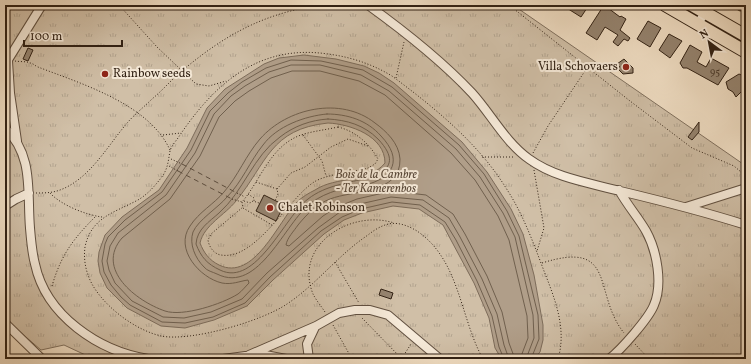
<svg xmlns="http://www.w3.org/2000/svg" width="751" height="364" font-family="Vollkorn,serif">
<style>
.park{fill:url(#park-tufts);stroke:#80705e}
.water{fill:#b09e89;stroke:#7d6c5a;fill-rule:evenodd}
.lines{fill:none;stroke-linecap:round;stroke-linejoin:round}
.shore{stroke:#70604e;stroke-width:1}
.ferry{stroke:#5d4d3d;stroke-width:1;stroke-dasharray:5 4;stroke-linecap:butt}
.building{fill:#958470;stroke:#312114}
.street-casing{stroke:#615040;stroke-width:10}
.primary-casing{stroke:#312114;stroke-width:14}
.path{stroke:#312114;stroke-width:1;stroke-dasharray:1 2;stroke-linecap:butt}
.street{stroke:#f6ead9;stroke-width:8}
.primary{stroke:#f1dfc5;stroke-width:12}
.poi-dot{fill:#8f2418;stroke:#f6ead9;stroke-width:1.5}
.labels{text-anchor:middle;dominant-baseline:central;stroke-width:4;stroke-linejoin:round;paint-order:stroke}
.number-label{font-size:10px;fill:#4a3a2b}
.poi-label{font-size:12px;fill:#312114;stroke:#f6ead9;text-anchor:start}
.park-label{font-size:12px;font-style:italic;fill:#594839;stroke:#f6ead9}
</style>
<defs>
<pattern id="park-tufts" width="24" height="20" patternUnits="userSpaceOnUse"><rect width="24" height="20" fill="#d0bfa7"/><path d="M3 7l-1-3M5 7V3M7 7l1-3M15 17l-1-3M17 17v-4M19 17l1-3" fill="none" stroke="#b3a48f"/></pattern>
</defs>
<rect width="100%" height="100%" fill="#f1dfc5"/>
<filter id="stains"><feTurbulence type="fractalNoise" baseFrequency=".005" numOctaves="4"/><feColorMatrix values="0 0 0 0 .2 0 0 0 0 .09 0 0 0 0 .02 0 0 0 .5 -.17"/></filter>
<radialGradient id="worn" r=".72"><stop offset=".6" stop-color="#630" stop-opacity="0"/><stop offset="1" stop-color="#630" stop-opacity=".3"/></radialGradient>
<path class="park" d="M5,5H513L746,166V359H94L64,345L41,350L5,319Z"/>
<path class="water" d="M304,55L336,59L364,66L379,73L394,83L462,142L487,172L511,209L523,234L534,275L543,325V340L540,352L535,358H501L495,348L489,318L474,283L452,242L443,225L419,209L393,206L362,213L344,220L324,234L273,280L247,306L214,320L185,328L161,326L127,308L107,288L100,273L98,261L99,252L105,235L122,217L159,190L187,148L207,108L225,89L264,64L279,58ZM328,123C350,124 385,136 385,163C369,183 336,176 315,190C309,193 302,197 297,202C278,222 254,282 219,265C209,260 204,253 200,243C204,225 225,215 236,201C267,163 270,129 328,123Z"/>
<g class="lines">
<path class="shore" d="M327,114C347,114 367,120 381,136C403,159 394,178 365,185C356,187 347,187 338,190C328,193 319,197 311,203C285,222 259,295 217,274C213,272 207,271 204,267C195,258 189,244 193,232C198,220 219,207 227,197C242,182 250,161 263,145C277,126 305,116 327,114Z
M328,119C347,120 364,125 378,139C412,175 362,178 338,185C327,188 317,192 308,199C285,216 256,288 220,270C207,264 201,257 196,244C197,229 209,222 219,213C244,191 253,156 280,137C294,126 311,120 328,119Z
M504,359L499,347L492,316L477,281L456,240L445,222L420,205L392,202L361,209L342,217L321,231L270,277L245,303L213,317L185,323L162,322L130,305L121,297L111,285L104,272L102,261L105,244L108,237L125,220L162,192L191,150L210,111L228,93L242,82L266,68L291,60L321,61L363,70L392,87L459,145L484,174L507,211L519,236L538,315L539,339L531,359
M509,359L504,345L497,314L482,279L460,237L449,218L423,200L391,197L360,204L340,212L318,228L267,273L242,299L211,312L184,318L163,317L132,301L115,283L109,270L107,261L110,246L118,233L166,195L195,153L214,114L231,96L245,86L269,72L291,65H320L361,75L389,91L456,149L480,177L503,213L515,237L533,315L534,338L526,359
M515,359L509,343L502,312L487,276L465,234L453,214L426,195L392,191L357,199L337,207L323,216L289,246L286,245C287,238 294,231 298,225C307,214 317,204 330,199C353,190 401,194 400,159C399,143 386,131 375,123C341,96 287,108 260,139C246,155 238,176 224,192C214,204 199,212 190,226C174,249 200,278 222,283C232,285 240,281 248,280L249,283C245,287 242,291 238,294C222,304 183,317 165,311C136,301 95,269 122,238L170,199L200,156L219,117L235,101L249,91L271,78L292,71H320L359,81L385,95L451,153L475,180L498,216L509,240L527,316L528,338L520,359"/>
<path class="ferry" d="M182,164L237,193
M178,171L232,199"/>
</g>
<path class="building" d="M562,5H589L581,17Z
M604,5L620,17L621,16L626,19L620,30L630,38L628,41L624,39L618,46L613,42L618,35L605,27L597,40L586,33Z
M729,5H746V10L740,11Z
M648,21L661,28L650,47L637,39Z
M669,34L682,41L670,58L659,50Z
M690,45L702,52L697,62L706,67L711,58L729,68L718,85L687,68H683L680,63Z
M28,48L33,50L28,61L23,59Z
M624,59L633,68V73L623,74L618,69L620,67L617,64Z
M739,74L746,77V88L744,92L742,91L736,97L733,92L728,89L726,82Z
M699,122V132L692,140L688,137Z
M264,195L284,205L276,221L256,211Z
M381,289L393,293L391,299L379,295Z"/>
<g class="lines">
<g class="street-casing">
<path id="street" d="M368,5C404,31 441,60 472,93C491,114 506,143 529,159C555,178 590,183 620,191C662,201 705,212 746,225
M697,25L710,5
M8,61L10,93L17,141
M6,63L42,5
M5,128C34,155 27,192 30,228C31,240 32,253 35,264C46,316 99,351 148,359
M5,206L16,199L29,193
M686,207L746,188
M5,323L42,359
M249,355L316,326L339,313L355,310H370L388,315L440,359
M223,359L260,354L286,359
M309,359L307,344L315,327
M609,359C621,350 649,318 654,305C663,284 657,251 646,231C638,217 627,205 619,190"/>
</g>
<g class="primary-casing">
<path id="primary" d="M665,5L746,52
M692,5L746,36"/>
</g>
<path class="path" d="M119,5L157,47L196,84L209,86L226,81
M509,5L630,101L692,148L734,166L741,172L746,180
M15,61C20,62 26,61 30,63C33,63 35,66 38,67C82,84 149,104 170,150
M396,78L404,42
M338,127C355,131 369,143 378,159L375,164L368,168C353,172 327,174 314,182C288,199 255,261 221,255C214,254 209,247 208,240L211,234L243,207L242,202C261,180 270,146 301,135C313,131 325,130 338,127Z
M163,135L181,133
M303,135L322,161L326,176
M533,153L548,126L587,68
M482,157H515
M171,159L182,164
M169,166L178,171
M534,170L544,228L537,251
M256,182L277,189L278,194L275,201
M277,189L291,173L305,167L331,147L348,139L368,146
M36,193C44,193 52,193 60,190C90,179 108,145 128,122C135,114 144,107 152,99C163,90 172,79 183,70C226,34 265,13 321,5
M50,193C61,205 86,215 102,217
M237,193L245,197
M248,194L254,198V201
M232,199L242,202
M244,201L250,203L253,201L259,203
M243,208L272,225
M335,262L359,303
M542,263C618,239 592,293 624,333
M52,286C61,255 73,239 96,216
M325,312C321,306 316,300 313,294C293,244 352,209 394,223
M362,318L402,359
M333,325L352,359
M635,344L649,359
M402,358L411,344
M483,359C460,318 460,260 417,231C407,225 396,221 385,225C379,227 373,231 368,235C338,255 317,284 287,304C262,321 191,342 161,336C136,330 109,310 95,289C87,277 83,262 85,247C91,218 113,213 136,201C146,196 154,187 161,178C168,169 168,162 170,151C171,146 177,140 180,135C216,82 260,44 328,54C351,57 372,64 392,76C435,108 478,143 506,188C523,214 533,242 544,271C555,299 567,329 558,359"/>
<use href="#street" class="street"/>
<use href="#primary" class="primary"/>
</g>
<g class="poi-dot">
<circle cx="626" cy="67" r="4"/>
<circle cx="105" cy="74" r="4"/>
<circle cx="270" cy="208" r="4"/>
</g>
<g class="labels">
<g class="number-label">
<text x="715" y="72">95</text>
</g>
<g class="poi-label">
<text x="618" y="67" text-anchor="end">Villa Schovaers</text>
<text x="113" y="74">Rainbow seeds</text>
<text x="278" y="208">Chalet Robinson</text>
</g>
<g class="park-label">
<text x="376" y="175">Bois de la Cambre<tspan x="376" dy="14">- Ter Kamerenbos</tspan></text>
</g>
</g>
<rect width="751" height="364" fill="none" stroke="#f1dfc5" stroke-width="20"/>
<rect x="6" y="6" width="739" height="352" fill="none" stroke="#312114" stroke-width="2"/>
<rect x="10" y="10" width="731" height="344" fill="none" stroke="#312114"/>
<g transform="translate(709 42) rotate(328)" stroke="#f6ead9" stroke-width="3" paint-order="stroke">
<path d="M0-3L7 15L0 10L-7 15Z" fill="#312114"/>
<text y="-6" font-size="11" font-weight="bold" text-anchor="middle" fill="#312114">N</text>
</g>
<path d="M24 40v6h98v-6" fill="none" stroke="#312114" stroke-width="2"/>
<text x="30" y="40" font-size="12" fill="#312114" stroke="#f6ead9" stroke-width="3" paint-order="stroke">100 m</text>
<rect width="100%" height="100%" filter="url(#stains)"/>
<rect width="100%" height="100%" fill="url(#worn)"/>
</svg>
